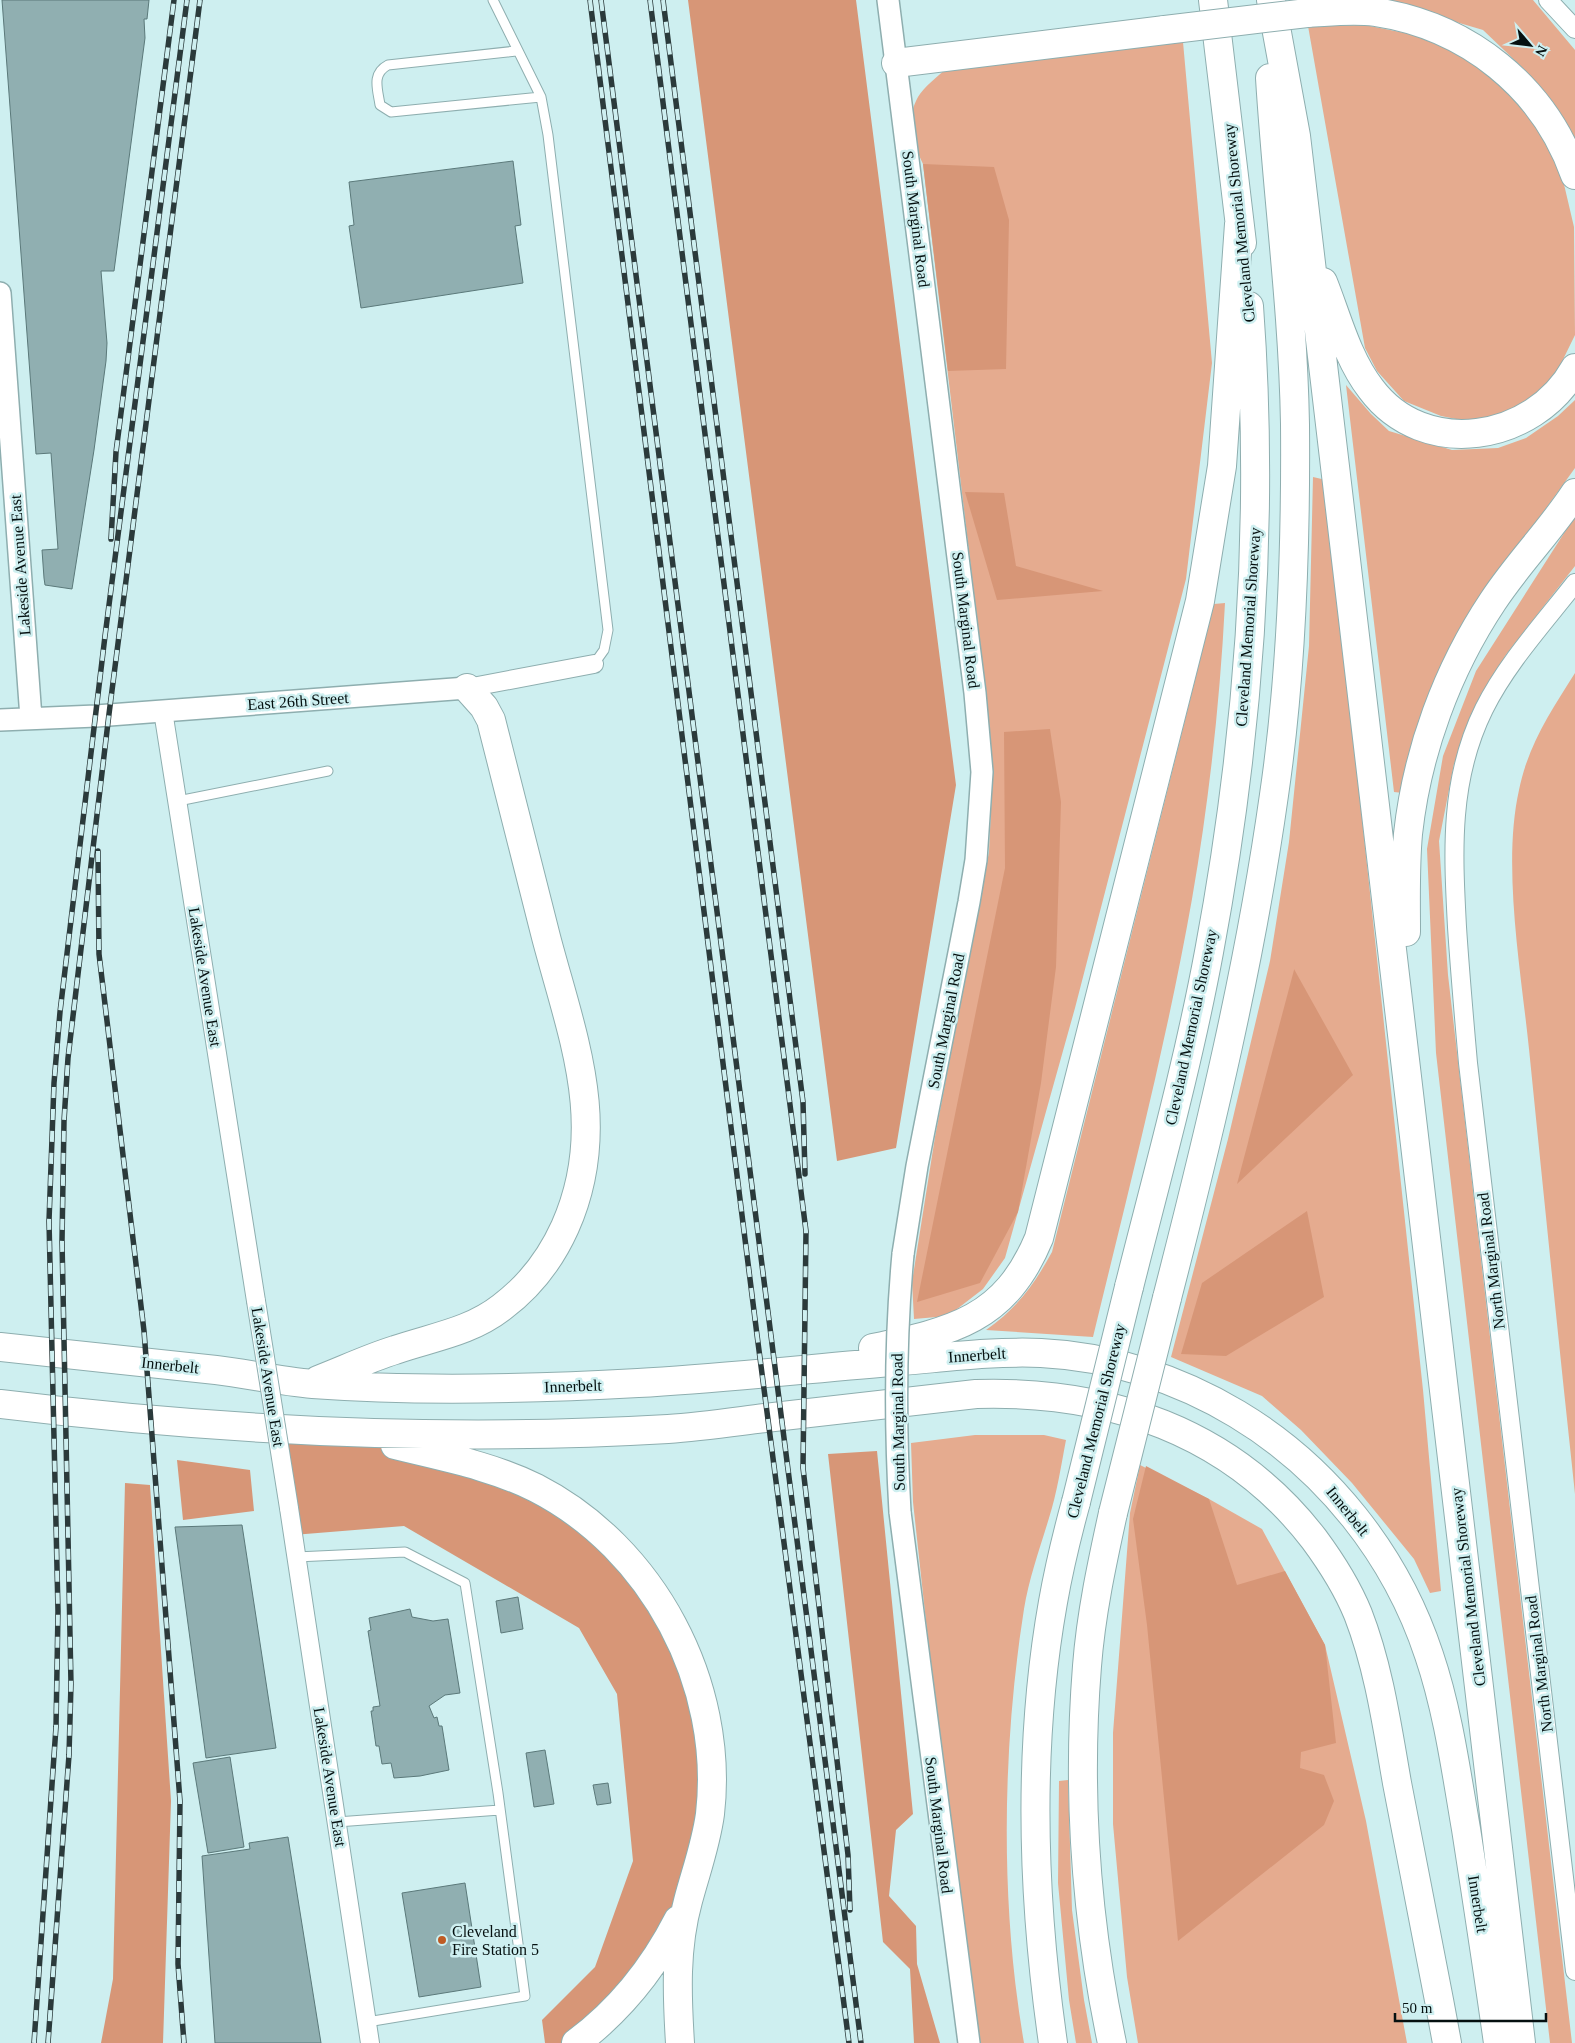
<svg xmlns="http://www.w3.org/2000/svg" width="1575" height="2043" font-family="Georgia,serif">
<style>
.green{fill:#e5ab8f}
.forest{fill:#d79677}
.building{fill:#90afb1;stroke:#5b797a}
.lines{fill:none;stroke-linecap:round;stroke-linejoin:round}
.service-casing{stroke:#8eaeaf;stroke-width:11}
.minor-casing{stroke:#8eaeaf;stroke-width:20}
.tertiary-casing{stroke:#8eaeaf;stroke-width:24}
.motorway-casing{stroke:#8eaeaf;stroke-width:30}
.service{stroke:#fff;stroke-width:9}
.minor{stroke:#fff;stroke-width:18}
.tertiary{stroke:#fff;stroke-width:21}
.motorway{stroke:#fff;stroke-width:28}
.rail-casing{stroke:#2b3a3b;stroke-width:5.5}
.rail{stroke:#ceeff0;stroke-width:4;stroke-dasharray:11;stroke-linecap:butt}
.minor-bridge-casing{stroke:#8eaeaf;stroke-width:20;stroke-linecap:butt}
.tertiary-bridge-casing{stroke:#8eaeaf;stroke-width:24;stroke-linecap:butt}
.motorway-bridge-casing{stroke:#8eaeaf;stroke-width:30;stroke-linecap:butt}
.minor-bridge{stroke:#fff;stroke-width:18}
.tertiary-bridge{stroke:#fff;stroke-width:21}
.motorway-bridge{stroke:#fff;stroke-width:28}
.poi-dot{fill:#bf5b24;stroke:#ceeff0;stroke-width:2}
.labels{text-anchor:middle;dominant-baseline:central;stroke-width:5;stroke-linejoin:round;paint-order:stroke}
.street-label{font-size:16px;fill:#051010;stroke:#ceeff0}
.poi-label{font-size:16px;fill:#051010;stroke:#ceeff0;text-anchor:start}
</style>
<rect width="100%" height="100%" fill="#ceeff0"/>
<path class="green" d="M1382,0H1533L1575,50V139L1552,101L1527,72L1483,30Z
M1365,25L1410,34L1459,53L1498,80L1544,126L1559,163L1574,227L1575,335L1552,382L1524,405L1494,418L1466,421L1441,416L1404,401L1377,371L1365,348L1308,26Z
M1183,42L1212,363L1186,579L1075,1008L1005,1258L983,1289L948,1316L914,1319L912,1282L935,1137L989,852L992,787L974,594L923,164C913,143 905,120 918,97C924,87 937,77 946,69Z
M1346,385L1371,414L1389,431L1452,450L1498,448L1526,438L1558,416L1575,400V468L1529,532L1485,587L1426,703L1403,793L1394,792Z
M1313,477L1326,480L1423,1390L1441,1591L1430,1593L1414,1559L1352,1483L1301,1430L1262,1396L1171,1357L1228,1139L1270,961L1289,842L1309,646Z
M1575,516V566L1505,656L1454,764L1439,841L1448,975L1572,2043H1550L1436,1053L1427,849L1443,756L1476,671Z
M1225,603C1220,701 1209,801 1192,899C1166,1046 1128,1192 1093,1337L986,1330C1017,1308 1034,1285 1052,1252L1214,604Z
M1575,673V1494C1559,1346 1544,1198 1529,1049C1521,971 1502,866 1519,790C1528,745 1551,711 1575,673Z
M975,1435H1044L1066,1440C1061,1466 1057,1493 1049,1518C1040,1548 1029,1578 1024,1609C1002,1748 1000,1904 1024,2043H979L929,1649L913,1502L911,1443Z
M1140,1465L1209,1499L1262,1529L1325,1645L1366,1821L1407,2043H1138L1127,1977L1113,1824V1733L1130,1513Z
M1068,1780L1072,1910L1084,2000L1092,2043H1076L1069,2000L1058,1883L1059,1781Z"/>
<path class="forest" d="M688,0H856L956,785L896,1148L837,1161Z
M923,164L994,167L1009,220L1006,369L948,371Z
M965,492L1004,493L1016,566L1103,591L997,600Z
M1050,729L1061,802L1056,967L1041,1083L1018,1212L980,1283L917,1302L1005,868L1004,732Z
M1294,969L1353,1075L1237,1184L1294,970Z
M1307,1211L1324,1297L1226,1356L1181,1354L1202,1283Z
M343,1432L483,1467L635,1568L709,1734L688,1901L576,2043H545L542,2020L595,1967L633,1861L617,1694L579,1628L404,1526L293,1535L278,1434Z
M877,1451L913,1814L896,1830L889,1896L916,1926L917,1964L940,2043H914L910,1969L883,1942L828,1454Z
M177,1460L250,1470L254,1511L183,1520Z
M1146,1466L1209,1499L1237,1585L1285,1571L1325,1645L1336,1743L1301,1752L1300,1768L1324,1775L1334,1801L1324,1825L1178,1941L1147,1625L1133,1519Z
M125,1483L150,1485L171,1801L163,2043H101L113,1979Z"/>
<path class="building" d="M2,0H149L147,19H144L145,38L114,271H101L107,343L106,361L94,450L72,589L45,585L44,578L42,550L58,549L51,453L36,454Z
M513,161L521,225L515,226L523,283L361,308L349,226L354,225L349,182Z
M242,1525L276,1748L206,1758L175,1527Z
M518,1597L523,1629L501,1633L496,1601Z
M410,1609L412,1617L433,1621L448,1619L460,1693L445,1695L429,1706L434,1718L437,1717L439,1726H442L449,1770L420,1776L394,1778L391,1763L382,1764L379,1746H376L371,1711H373V1707L380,1706L368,1631L371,1630L369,1618Z
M545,1750L554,1804L534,1807L526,1753Z
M230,1757L244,1847L208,1853L193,1763Z
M608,1783L611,1803L597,1805L593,1785Z
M288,1837L321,2043H215L202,1856L250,1849L249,1843Z
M465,1883L481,1987L419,1997L402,1893Z"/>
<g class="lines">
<g class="service-casing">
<path id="service" d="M493,0L541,97L548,135L608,630L604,650L594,664
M516,51L388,65C371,74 378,90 380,105L391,112L541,97
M178,801L328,771
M296,1557L405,1552L465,1583L498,1793L525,1996L367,2022
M337,1822L500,1810"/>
</g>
<g class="minor-casing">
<path id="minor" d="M1548,0L1575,29
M1575,583C1543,624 1507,663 1484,709C1449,780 1453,851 1457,927C1460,973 1464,1018 1468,1063L1575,1971
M467,688L594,664
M163,711L256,1301
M289,1508L370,2043"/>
</g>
<g class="tertiary-casing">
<path id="tertiary" d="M888,0L975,693L982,772L976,860L969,902L917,1166L903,1254
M0,293L31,718
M0,720L96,716L467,688
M900,1512L969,2043"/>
</g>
<g class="motorway-casing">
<path id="motorway" d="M1213,0L1242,243
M1271,0L1296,136L1521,2043
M1307,13C1329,12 1353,9 1375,12C1468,26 1544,87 1575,175
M896,63L1165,30
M1323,282C1337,317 1347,358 1371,389C1424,460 1534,442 1575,368
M1406,932C1406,899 1405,867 1408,834C1417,752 1447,670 1493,601C1518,563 1550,531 1575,493
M1129,1287C1157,1176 1188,1065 1209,952C1249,739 1265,522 1249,306
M1167,1298C1210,1131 1250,965 1274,795C1292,673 1296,547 1295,424C1293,308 1277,193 1270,78
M0,1347C72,1355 144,1362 216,1370C248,1374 280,1381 313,1384C421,1392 530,1389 638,1383C727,1378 815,1368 903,1361C949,1357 995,1351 1041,1353C1109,1356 1179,1379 1237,1414C1327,1468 1396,1555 1429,1655C1448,1711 1456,1771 1466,1829C1477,1900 1488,1971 1498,2043
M873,1348C953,1331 1005,1320 1039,1238L1200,601L1222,466L1239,224
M318,1380C344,1370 369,1358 395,1350C433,1337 470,1332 502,1307C530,1286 551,1258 565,1227C610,1126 572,1036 546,937C528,865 509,792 491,720L484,707L467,688
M0,1404C221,1431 445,1442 668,1429C700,1427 733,1422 765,1418C835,1410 906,1402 976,1394C1108,1390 1231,1431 1314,1539C1331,1562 1347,1587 1358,1614C1379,1668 1387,1726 1397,1783C1414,1869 1431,1956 1447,2043
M395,1445C443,1457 492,1466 536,1488C653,1548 725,1684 710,1814C706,1844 696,1871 688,1901C675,1948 677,1995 680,2043
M576,2043C620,2010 653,1969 678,1920
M1053,2043C1032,1897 1027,1748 1053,1602C1059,1568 1067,1535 1076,1502
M1112,2043C1086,1920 1077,1791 1087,1666C1091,1614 1102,1563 1113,1513"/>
</g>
<use href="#service" class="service"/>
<use href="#minor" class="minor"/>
<use href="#tertiary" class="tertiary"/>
<use href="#motorway" class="motorway"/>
<g class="rail-casing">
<path id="rail" d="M590,0L757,1335L849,2043
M601,0L861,2043
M650,0L806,1231L803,1468L848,1855L850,1910
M663,0L803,1102L805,1174
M111,539L116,452L174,0
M98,851L99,954L144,1331L180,1801L178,1964L184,2043
M34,2043L56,1727L58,1611L49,1221L54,1083L60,1012L105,636L187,0
M48,2043L69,1755L71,1684L62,1241L64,1121L68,1058L109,714L200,0"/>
</g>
<use href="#rail" class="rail"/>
<g class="minor-bridge-casing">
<path id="minor-bridge" d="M256,1301L289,1508"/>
</g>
<g class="tertiary-bridge-casing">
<path id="tertiary-bridge" d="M900,1512C895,1426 895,1340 903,1254"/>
</g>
<g class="motorway-bridge-casing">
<path id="motorway-bridge" d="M1165,30L1307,13
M1076,1502L1129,1287
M1113,1513L1167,1298"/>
</g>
<use href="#minor-bridge" class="minor-bridge"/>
<use href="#tertiary-bridge" class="tertiary-bridge"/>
<use href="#motorway-bridge" class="motorway-bridge"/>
</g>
<circle class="poi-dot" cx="442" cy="1940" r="5"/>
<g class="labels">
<g class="street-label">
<text transform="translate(916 219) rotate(83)">South Marginal Road</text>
<text transform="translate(1239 223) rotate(-96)">Cleveland Memorial Shoreway</text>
<text transform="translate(20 565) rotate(-94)">Lakeside Avenue East</text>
<text transform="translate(966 620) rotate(83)">South Marginal Road</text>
<text transform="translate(1248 627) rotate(-86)">Cleveland Memorial Shoreway</text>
<text transform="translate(298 701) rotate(-4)">East 26th Street</text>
<text transform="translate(205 977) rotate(81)">Lakeside Avenue East</text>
<text transform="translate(946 1021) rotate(-79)">South Marginal Road</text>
<text transform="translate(1191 1027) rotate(-78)">Cleveland Memorial Shoreway</text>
<text transform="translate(1491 1261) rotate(-97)">North Marginal Road</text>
<text transform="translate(977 1355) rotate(-4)">Innerbelt</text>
<text transform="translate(170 1365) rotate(6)">Innerbelt</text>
<text transform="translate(268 1377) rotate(81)">Lakeside Avenue East</text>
<text transform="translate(573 1386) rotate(-2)">Innerbelt</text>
<text transform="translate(1096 1421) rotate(-76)">Cleveland Memorial Shoreway</text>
<text transform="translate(898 1422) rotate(-91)">South Marginal Road</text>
<text transform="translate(1348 1511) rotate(51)">Innerbelt</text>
<text transform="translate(1468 1587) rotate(-97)">Cleveland Memorial Shoreway</text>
<text transform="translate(1539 1664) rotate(-97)">North Marginal Road</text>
<text transform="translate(330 1777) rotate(81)">Lakeside Avenue East</text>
<text transform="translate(939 1825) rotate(83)">South Marginal Road</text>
<text transform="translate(1478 1904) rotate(81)">Innerbelt</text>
</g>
<g class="poi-label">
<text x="452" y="1931">Cleveland<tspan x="452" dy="18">Fire Station 5</tspan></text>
</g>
</g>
<g transform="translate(1530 45) rotate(118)" stroke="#ceeff0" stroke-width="4" paint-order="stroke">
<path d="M0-4L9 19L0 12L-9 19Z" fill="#051010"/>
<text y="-8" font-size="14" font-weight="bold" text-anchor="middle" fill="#051010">N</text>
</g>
<path d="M1395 2013v8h151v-8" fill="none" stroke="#051010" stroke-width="2.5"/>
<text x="1402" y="2013" font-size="15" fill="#051010" stroke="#ceeff0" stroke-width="4" paint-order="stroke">50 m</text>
</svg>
